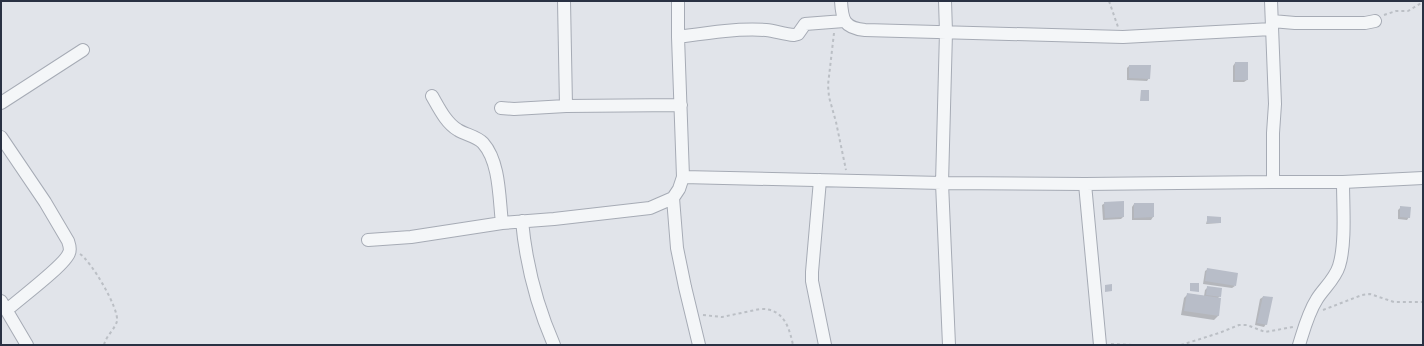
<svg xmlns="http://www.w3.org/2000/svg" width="1424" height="346" font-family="'PT Sans Narrow',sans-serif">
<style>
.shadow{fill:#0003}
.building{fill:#b8bdc8}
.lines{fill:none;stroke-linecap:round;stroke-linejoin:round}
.minor-casing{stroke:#a6abb5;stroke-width:14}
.path{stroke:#bbbfc5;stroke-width:2;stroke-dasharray:3 3;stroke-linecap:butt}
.minor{stroke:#f4f6f8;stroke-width:12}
</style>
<rect width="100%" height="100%" fill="#e1e4ea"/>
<path class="shadow" d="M1235,63L1247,80L1244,82H1233V66Z
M1129,66L1149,78L1147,81L1127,80V68Z
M1105,203L1123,217L1121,219L1103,220L1102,205Z
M1134,204H1153V217L1151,220H1132V207Z
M1401,207L1409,217L1407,220L1398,219V210Z
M1208,217L1220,223L1206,224Z
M1208,269L1235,286L1232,288L1203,284L1205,271Z
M1208,287L1220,296L1218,298L1220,299L1218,316L1214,320L1181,315L1184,298L1188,294L1204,296L1205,290Z
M1263,297L1266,324L1264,327L1255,325L1260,299Z"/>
<path class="building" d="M1235,62H1248V80H1235Z
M1129,65H1151L1150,79L1129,78Z
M1141,90H1149V101H1140Z
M1124,201V217L1105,218L1104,202Z
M1134,203H1154V217L1134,218Z
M1400,206L1411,207L1410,218L1400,217Z
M1207,216L1221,217V223H1207Z
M1207,268L1238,273L1236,286L1205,281Z
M1190,283H1199V292L1190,291Z
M1112,284V291L1105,292V285Z
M1207,286L1222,288L1221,297L1206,295Z
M1187,293L1221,298L1219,316L1184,311Z
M1263,296L1273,297L1267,325L1257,323Z"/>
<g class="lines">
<g class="minor-casing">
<path id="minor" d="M564,1L566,106
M841,1C842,20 844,28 865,30L1123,37L1272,29
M945,1L946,32L942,183L949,345
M1271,1L1275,104L1273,133V182
M1272,21L1295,23H1365L1375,21
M678,37C706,33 737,28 766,30C775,31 784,34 794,35L798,34L805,24L844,21
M432,96C439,108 446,123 458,130C466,135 476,136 483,143C500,162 499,198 502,223
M1,103L83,50
M501,108L514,109L566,106L681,105
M1,137L45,202L68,241C69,244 71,249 69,253C65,265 19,299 7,310
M683,177L942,183L1085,184L1273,182H1343L1423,178
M820,180L812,272V281L825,345
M1085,184L1100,345
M673,198L677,248L685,287L699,345
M522,221C526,264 537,306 554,345
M368,240L411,237L502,223L554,219L650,208L673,198L679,189L683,177L678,37V1
M1,301L27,345
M1299,345C1304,329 1308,313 1317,299C1324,288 1335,279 1339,266C1346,244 1343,206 1343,182"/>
</g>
<path class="path" d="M1109,1L1118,27
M1384,15L1396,11H1408L1423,2
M834,33L828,85L829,97L836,122L846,170
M80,254C91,261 119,308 117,321C115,329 106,336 104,345
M1323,310L1362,295L1370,294L1394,302H1423
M703,315L722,317L760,309C783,308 789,326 793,345
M1111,344L1134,345
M1181,345L1219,333L1239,325H1247L1265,332L1293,327"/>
<use href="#minor" class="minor"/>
</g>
<rect width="1424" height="346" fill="none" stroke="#293143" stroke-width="4"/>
</svg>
